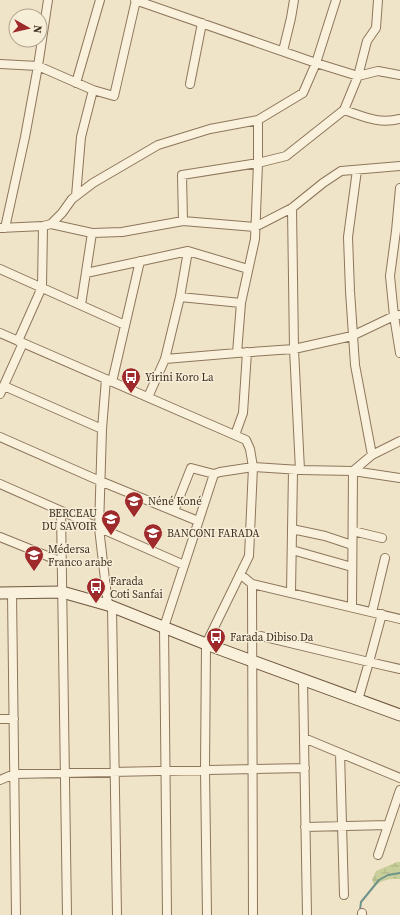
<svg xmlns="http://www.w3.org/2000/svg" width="400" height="915" font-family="'Source Serif 4',serif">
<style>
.wetland{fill:url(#wetland-marsh)}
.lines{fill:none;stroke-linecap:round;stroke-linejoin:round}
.stream{stroke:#6f938a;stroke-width:2}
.minor-casing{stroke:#8d765c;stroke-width:10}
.secondary-casing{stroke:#6f573f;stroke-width:13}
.minor{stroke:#faf1dc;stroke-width:8}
.secondary{stroke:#faf1dc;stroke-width:11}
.labels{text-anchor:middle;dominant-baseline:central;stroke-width:3;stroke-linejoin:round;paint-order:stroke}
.poi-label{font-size:11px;fill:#3d2e20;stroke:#f7eed8;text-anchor:start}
</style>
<defs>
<pattern id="wetland-marsh" width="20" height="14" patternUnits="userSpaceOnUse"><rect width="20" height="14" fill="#c9cf9b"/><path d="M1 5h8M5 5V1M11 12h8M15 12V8" fill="none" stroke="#aeb285"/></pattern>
</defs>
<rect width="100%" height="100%" fill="#f0e4c8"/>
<path class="wetland" d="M397,862H400V879C389,879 384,879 374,886L372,879L376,871Z"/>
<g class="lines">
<path class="stream" d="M358,915L360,910L361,902L379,880L388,875L400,873"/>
<g class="minor-casing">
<path id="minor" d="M135,0L316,63L358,76L378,71L400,75
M283,51L291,18L294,0
M0,64L38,66L93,90L114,96L136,0
M76,83L100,0
M190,84L202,23
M344,110C365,117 378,124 400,119
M357,170L348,237L350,291L355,365L372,455
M400,188L396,231L390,276L394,316L400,353
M76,196L81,137L93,90
M292,208L294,349L300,470
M183,221L182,175L258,163L286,156L344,110L358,76L367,41L376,28L378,0
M51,224L92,233L122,232L183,221L255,227L292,208L323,183L341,171L400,166
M0,228L43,226L51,224L62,213L72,199L93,183L158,145L210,129L258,120L303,93L316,63L336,0
M5,228L25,137L38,66L48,0
M188,251L180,297L165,359L237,353L294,349L352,336L394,316L400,315
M0,269L125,325
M86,273L188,251L248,269
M180,297L241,303
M81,305L92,233
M0,333L246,440L250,449L253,467L249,556L206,644L205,770L207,915
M18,341L42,287L43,226
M237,353L241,303L255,239L258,163V120
M106,379L102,429L99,528L108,605
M112,382L140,261
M4,386L102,429
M0,394L23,343
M148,397L165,359
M235,435L243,413L247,352
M0,437L100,481L198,521
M0,484L184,565
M61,511L67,915
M174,511L191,468L214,474L220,472L253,467L300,470L353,471L400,478
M292,529L325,536L352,545
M353,531L382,538
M0,537L62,562
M292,550L352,567
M240,574L252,584L400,619
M252,584L253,915
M12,593L16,915
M291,593L293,470
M112,607L117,915
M352,607L353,471L372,455L400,441
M372,612L385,558
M252,634L369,662L400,669
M303,680L307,915
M358,700L369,662L382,614
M0,719H14
M304,738L400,778
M340,753L344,895
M0,780L14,774L305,768
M305,827L388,825
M378,855L400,790
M167,915L164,627L214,474
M362,915V913"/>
</g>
<g class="secondary-casing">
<path id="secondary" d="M0,593L62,592L108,605L206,644L400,715"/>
</g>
<use href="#minor" class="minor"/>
<use href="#secondary" class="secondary"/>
</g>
<defs>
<g id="bus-pin" transform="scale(1)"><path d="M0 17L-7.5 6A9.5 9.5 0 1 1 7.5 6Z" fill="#9e2a2b" stroke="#f7eed8"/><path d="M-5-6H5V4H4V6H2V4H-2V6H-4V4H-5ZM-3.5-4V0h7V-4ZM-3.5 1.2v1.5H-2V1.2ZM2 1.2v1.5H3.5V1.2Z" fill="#fff"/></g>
<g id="school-pin" transform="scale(1)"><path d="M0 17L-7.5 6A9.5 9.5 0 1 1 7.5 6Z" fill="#9e2a2b" stroke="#f7eed8"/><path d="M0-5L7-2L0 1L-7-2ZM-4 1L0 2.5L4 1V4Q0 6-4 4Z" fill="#fff"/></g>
</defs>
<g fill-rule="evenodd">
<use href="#bus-pin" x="131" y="377"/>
<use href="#school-pin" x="134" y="501"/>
<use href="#school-pin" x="111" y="519"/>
<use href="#school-pin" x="153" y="533"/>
<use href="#school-pin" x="34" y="555"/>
<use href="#bus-pin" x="96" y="587"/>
<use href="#bus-pin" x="216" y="637"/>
</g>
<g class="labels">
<g class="poi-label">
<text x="145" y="377">Yirini Koro La</text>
<text x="148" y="501">Néné Koné</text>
<text x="97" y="513" text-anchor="end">BERCEAU<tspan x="97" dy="13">DU SAVOIR</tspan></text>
<text x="167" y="533">BANCONI FARADA</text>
<text x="48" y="549">Médersa<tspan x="48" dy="13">Franco arabe</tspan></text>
<text x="110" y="581">Farada<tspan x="110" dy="13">Coti Sanfai</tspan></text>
<text x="230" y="637">Farada Dibiso Da</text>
</g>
</g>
<g transform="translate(28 28) rotate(98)"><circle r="19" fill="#f7eed8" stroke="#ada18e"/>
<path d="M0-3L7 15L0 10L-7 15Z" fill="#9e2a2b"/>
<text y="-6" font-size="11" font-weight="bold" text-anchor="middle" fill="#3d2e20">N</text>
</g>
</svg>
